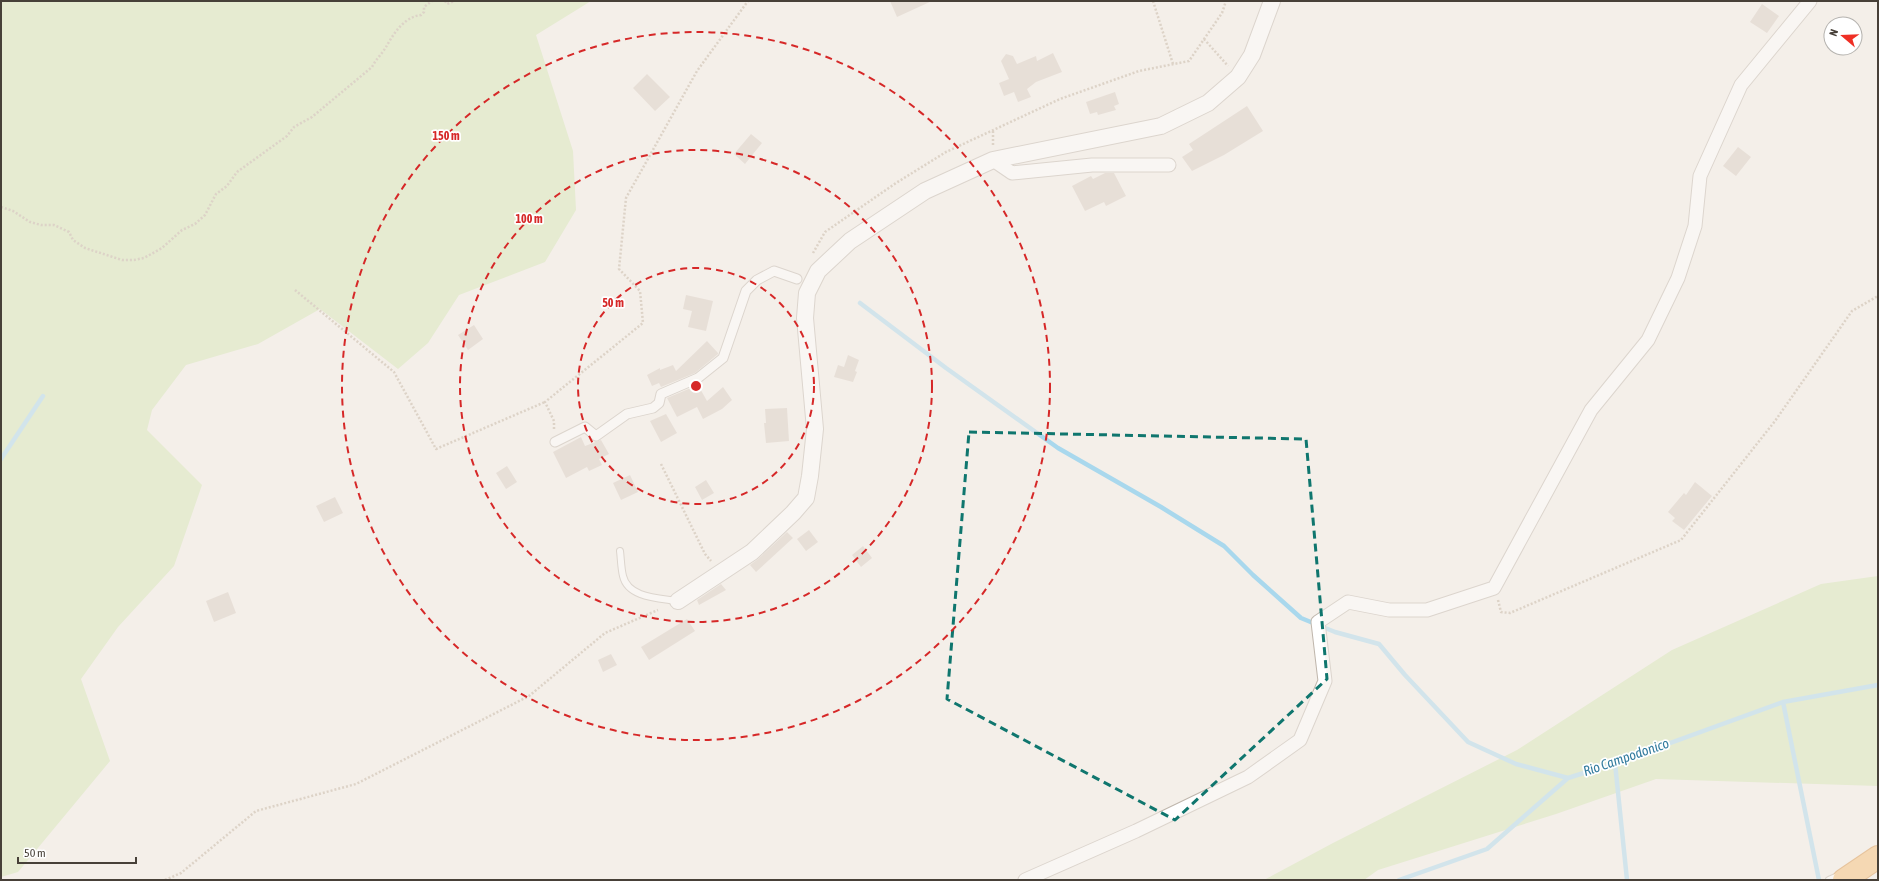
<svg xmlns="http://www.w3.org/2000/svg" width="1879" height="881" font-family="'Asap Condensed',sans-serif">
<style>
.green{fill:#d4e6b4}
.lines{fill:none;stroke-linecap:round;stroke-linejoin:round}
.stream{stroke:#a9d8ed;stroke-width:4.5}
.building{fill:#d8cdc2}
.service-casing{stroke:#bfb6ac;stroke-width:8}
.pedestrian-casing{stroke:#bfb6ac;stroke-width:11}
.minor-casing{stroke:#bfb6ac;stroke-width:15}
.tertiary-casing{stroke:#bfb6ac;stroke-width:18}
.motorway-casing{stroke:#d69041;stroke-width:24}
.path{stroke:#c0b19e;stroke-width:2.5;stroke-dasharray:2 2;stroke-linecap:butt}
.service{stroke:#fff;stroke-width:6}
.pedestrian{stroke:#fff;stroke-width:9}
.minor{stroke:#fff;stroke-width:13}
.tertiary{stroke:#fff;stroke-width:16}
.motorway{stroke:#f7bd71;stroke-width:22}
.marked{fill:none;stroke:#0f766e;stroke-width:3;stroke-dasharray:8 5;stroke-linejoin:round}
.ring{fill:none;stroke:#d62828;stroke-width:2;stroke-dasharray:7 5}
.labels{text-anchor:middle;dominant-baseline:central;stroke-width:3.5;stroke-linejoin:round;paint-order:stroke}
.water-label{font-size:14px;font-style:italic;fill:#327b9e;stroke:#fff}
.centre{fill:#d62828;stroke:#fff;stroke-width:2}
.ring-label{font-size:12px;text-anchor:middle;font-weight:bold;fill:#d62828;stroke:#fff;stroke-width:3.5;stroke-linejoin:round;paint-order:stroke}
</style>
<rect width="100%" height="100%" fill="#f4efe9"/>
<path class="green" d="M1,1H591L536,35L573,151L576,210L545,262L459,295L428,343L398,369L320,309L258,344L186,365L152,410L147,430L202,485L174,566L118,627L81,679L110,761L18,872L1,877Z
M1878,576V786L1656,779L1556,814L1378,870L1364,880H1264L1333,843L1517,750L1672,650L1821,584Z"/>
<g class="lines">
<path class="stream" d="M860,303L946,368L1058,448L1161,507L1224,546L1253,575L1301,618L1335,632L1379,644L1405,675L1468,742L1516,764L1568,778
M1,459L43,396
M1783,702L1819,880
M1615,763L1627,880
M1399,880L1487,849L1568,778L1615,763L1783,702L1878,685"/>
</g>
<path class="building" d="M890,1H932L897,17Z
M1762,4L1779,16L1767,33L1750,22Z
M1053,53L1062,72L1036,82L1027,89L1031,97L1018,102L1014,92L1004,96L999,83L1009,79L1001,61L1006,54L1013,56L1017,64L1036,56L1037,61Z
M647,74L670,97L655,111L633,88Z
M1115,92L1119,104L1114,106L1116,110L1098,115L1097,112L1090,114L1086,102Z
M1247,106L1263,131L1224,155L1192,171L1182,157L1193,150L1189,144Z
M751,134L762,143L745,164L734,154Z
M1738,147L1751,157L1736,176L1723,166Z
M1105,173H1114L1126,196L1106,206L1104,202L1085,211L1072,186L1091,176L1093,179Z
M686,295L713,301L706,331L688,327L692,311L683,309Z
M474,325L483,339L468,350L458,335Z
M707,341L718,353V354L695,373L661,387L659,383L652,386L647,375L660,368V370L673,365L676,371Z
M848,355L859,360L855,371L857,372L853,382L834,377L838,365L844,367Z
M698,385L707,401L723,387L732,400L722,409L703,419L697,407L677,417L667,398Z
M787,408L789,441L766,443L764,423H766L765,409Z
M666,414L677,433L661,442L650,421Z
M581,437L585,446L601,440L609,454L599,459L602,465L589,471L587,467L566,478L553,452Z
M507,466L517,482L506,489L496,473Z
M630,475L638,492L621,500L613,483Z
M706,480L714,493L702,500L695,487Z
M1695,482L1712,496L1684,530L1672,521L1675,518L1668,512L1684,493L1686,495Z
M335,497L343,513L324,522L316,506Z
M809,530L818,542L806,551L797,539Z
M787,532L793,538L756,572L750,565L758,559Z
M863,546L872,558L861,567L852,555Z
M721,584L726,590L699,605L697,600Z
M228,592L236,613L214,622L206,601Z
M687,619L695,631L649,660L641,647Z
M611,654L617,665L603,672L598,660Z"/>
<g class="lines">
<g class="service-casing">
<path id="service" d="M620,551C621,559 621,568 623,576C628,598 659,598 677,601
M1829,880L1840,875"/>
</g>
<g class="pedestrian-casing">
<path id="pedestrian" d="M555,442L585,427L596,436L627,414L653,408L659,403L661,394L698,378L723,358L746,291L757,280L774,271L797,279"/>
</g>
<g class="minor-casing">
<path id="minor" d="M993,160L1012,173L1092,165H1169
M1025,880L1136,831L1248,777L1300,740L1325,681L1318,622L1348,602L1389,610H1427L1494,588L1591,410L1648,340L1678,278L1695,226L1700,176L1741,85L1810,1"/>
</g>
<g class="tertiary-casing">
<path id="tertiary" d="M678,601L752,552L793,513L806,498L810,476L815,429L805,318L807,293L818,271L850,241L925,191L993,160L1161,126L1208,103L1238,77L1252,55L1272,1"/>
</g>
<g class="motorway-casing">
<path id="motorway" d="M1844,880L1878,857"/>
</g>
<path class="path" d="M445,1L447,4L454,1
M1153,1L1173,64
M1204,39L1228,66
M993,145V129
M1,207L13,211L30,222L41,225H54L69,232L73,240L85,248L122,260H134L144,258L162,248L182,230L195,224L205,215L216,194L227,186L237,172L287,136L294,127L312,117L372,67C376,59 382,54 386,47C394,33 404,17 421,15L424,12V7L432,1
M813,253L825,232L896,183L946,152L1060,99L1139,71L1189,61L1222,13L1226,1
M295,290L394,372L436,449L545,402
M554,429V421L545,402L643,323L640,291L619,269L626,198L697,71L748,1
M661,464L705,554L711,561
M1498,600L1501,612L1510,613L1681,540L1775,421L1852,311L1878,296
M165,880L181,873L256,811L356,784L529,696L605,633L658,610"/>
<use href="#service" class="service"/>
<use href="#pedestrian" class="pedestrian"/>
<use href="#minor" class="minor"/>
<use href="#tertiary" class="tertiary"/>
<use href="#motorway" class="motorway"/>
</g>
<path d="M0 0H1879V881H0ZM969,432L1306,439L1327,679L1175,820L947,699Z" fill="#f4efe9" fill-opacity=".55" fill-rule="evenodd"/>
<path class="marked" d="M969,432L1306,439L1327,679L1175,820L947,699Z"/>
<g class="ring">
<circle cx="696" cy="386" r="118"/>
<circle cx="696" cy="386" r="236"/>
<circle cx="696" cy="386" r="354"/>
</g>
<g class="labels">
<g class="water-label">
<text transform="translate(1626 757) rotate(-19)">Rio Campodonico</text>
</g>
</g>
<circle cx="696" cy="386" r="6" class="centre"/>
<g class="ring-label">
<text x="446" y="140">150 m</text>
<text x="529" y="223">100 m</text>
<text x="613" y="307">50 m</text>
</g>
<rect width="1879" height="881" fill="none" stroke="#474038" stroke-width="4"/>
<g transform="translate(1843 36) rotate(289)"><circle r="19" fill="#ffffff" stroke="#b5b3af"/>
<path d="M0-3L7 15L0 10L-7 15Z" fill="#ef2f25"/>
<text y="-6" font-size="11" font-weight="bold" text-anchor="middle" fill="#474038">N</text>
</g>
<path d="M18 857v6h118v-6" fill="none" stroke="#474038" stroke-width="2"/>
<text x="24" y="857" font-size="12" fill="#474038" stroke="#ffffff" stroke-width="3" paint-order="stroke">50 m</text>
</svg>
